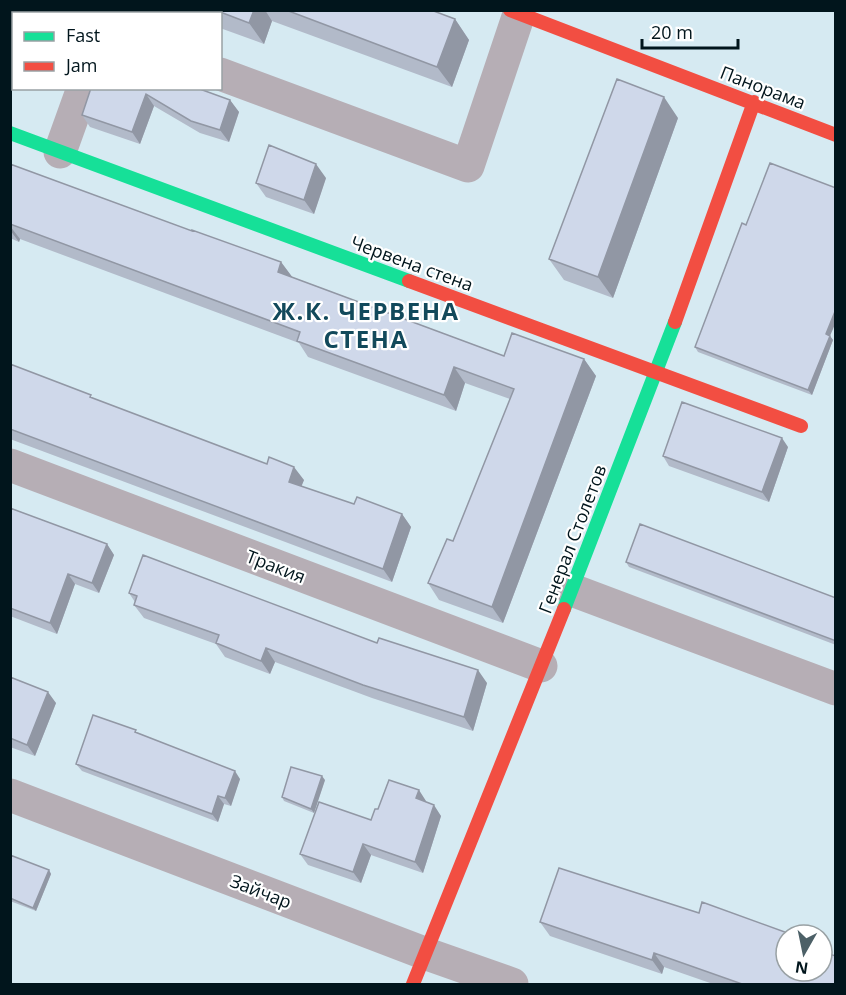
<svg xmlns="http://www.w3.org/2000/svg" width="846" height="995" font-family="'Open Sans',sans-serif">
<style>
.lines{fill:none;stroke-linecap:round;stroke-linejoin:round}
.street{stroke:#b6aeb5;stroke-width:33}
.fast{stroke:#16e098;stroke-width:14}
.jam{stroke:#f24e42;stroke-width:14}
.wall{fill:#b2bac9}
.shaded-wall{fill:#9197a4}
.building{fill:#cfd8ea;stroke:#9197a4;stroke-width:1.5}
.labels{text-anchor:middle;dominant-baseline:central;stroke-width:4.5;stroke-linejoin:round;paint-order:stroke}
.street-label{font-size:18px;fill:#01151c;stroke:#fff}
.district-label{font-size:24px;font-weight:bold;letter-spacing:1.5px;fill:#12495b;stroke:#fff}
</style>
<rect width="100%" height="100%" fill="#d6eaf2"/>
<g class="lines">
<path class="street" d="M220,74L468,166L519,14
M60,152L83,88
M10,465L541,666
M572,590L836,689
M10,795L424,953L512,984"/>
<path class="fast" d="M10,133L409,281
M564,609L675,322"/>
<path class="jam" d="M510,10L836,135
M409,281L801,426
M675,322L754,102
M413,984L564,609"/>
</g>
<path class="wall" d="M174,10H431L455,19L469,40L452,87L272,21L264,44L220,28V14H182Z
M91,88L230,100L239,112L229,142L200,133L154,106L140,144L90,127L82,115Z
M678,118L613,298L564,280L549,259Z
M10,164L192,231L281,262L292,277L504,356L584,359L596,376L503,623L439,600L428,583L453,541L510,399L465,383L456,411L308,357L299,343L20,239L19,242L10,238Z
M326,178L314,214L266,197L256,183Z
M830,336L833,340L812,395L698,352L695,347Z
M10,364L93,398L304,480L301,486L354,504L402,514L411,527L392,582L10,439Z
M788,447L769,502L669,466L663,456Z
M10,508L107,544L114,555L99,593L75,584L57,634L10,616Z
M626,562L836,598V645L629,567Z
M129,593L377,643L487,683L473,731L372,698L275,662L270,674L225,657L216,644L144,618L134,605L135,602Z
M10,677L56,703L35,756L10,747Z
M139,734L240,779L231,806L224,804L218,822L82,771L76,764Z
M325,780L314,813L284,801L282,797Z
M426,801V802L441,816L423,873L371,855L361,883L308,865L300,854L371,820L378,809Z
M10,855L49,870L51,874L36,911L10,901Z
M540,922L836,984H713L664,967L662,974L550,936Z"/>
<path class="shaded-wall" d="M254,10H265L272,21L264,44L249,23Z
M455,19L469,40L452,87L437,67Z
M146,94L154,106L140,144L132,132Z
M664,97L678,118L613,298L598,277Z
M230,100L239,112L229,142L220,130Z
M316,164L326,178L314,214L304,200Z
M10,226L20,239L19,242L10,230Z
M281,262L293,278L278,272Z
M836,309V322L830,336L833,340L812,395L808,390L826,334Z
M584,359L596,376L503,623L492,607Z
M454,367L465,383L456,411L444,395Z
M782,438L788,447L769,502L762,492Z
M294,467L304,480L298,495L289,482Z
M402,514L411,527L392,582L383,569Z
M107,544L114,555L99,593L92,583Z
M68,574L75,584L57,634L50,623Z
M266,648L275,662L270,674L261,661Z
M478,670L487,683L473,731L464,717Z
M48,692L56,703L35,756L27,745Z
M235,771L240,779L231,806L225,798Z
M322,776L325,780L314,813L311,809Z
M419,790L426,801L424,809L416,798Z
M218,796L224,804L218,822L212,814Z
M434,805L441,816L423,873L415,862Z
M363,844L371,855L361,883L353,872Z
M49,870L51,874L36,911L33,908Z
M654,953L664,967L662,974L652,960Z"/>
<path class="building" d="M215,10H254L249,23Z
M286,10H431L455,19L437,67Z
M617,79L664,97L598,277L549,259Z
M91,88H197L230,100L220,130L191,121L146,94L132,132L82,115Z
M269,145L316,164L304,200L256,183Z
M770,163L836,188V309L826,334L830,336L808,390L695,347L742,223L746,225Z
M10,164L192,231V230L281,262L278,272L504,356L512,333L584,359L492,607L428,583L447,539L453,541L514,389L454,367L444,395L297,341L300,332L10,224Z
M10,364L91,395L90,397L267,464L269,457L294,467L289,482L354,504L357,497L402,514L383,569L10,429Z
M682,402L782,438L762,492L663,456Z
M10,508L107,544L92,583L68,574L50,623L10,608Z
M640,524L836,598V641L626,562Z
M143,555L377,643L379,638L478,670L464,717L363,685L266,648L261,661L216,643L219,635L134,605L137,596L129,593Z
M10,677L48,692L27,745L10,738Z
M93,715L136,730L135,732L235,771L225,798L218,796L212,814L76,764Z
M291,767L322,776L311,809L282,797Z
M389,780L419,790L416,798L434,805L415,862L363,844L353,872L300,854L319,802L371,820L375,809H378Z
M10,855L49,870L33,908L10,898Z
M559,868L699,913L702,902L793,935H786V971H822V952L836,956V984H742L654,953L652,960L540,922Z"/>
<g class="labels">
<g class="street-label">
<text transform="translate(763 87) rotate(21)">Панорама</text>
<text transform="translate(412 263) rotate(20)">Червена стена</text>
<text transform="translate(572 539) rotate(-69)">Генерал Столетов</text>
<text transform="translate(276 566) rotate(21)">Тракия</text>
<text transform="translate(261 891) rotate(21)">Зайчар</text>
</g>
<g class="district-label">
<text x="366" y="310">Ж.К. ЧЕРВЕНА<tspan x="366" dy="28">СТЕНА</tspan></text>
</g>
</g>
<rect width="846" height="995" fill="none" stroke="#01151c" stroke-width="24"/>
<rect x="12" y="12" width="210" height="78" fill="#ffffff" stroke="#99a1a4" stroke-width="1.5"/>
<rect x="24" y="32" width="30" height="9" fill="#16e098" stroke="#99a1a4" stroke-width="1.5"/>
<text x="66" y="42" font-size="18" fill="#01151c">Fast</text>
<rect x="24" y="62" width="30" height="9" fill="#f24e42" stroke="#99a1a4" stroke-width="1.5"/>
<text x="66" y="72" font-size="18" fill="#01151c">Jam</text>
<g transform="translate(804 953) rotate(189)"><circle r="28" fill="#ffffff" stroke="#99a1a4" stroke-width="1.5"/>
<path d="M0-4.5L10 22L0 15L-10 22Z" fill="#4c6067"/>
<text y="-9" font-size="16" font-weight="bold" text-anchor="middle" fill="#01151c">N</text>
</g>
<path d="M642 39v9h96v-9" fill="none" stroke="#01151c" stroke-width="3"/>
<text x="651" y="39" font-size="18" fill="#01151c" stroke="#ffffff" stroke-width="4.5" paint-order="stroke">20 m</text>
</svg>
